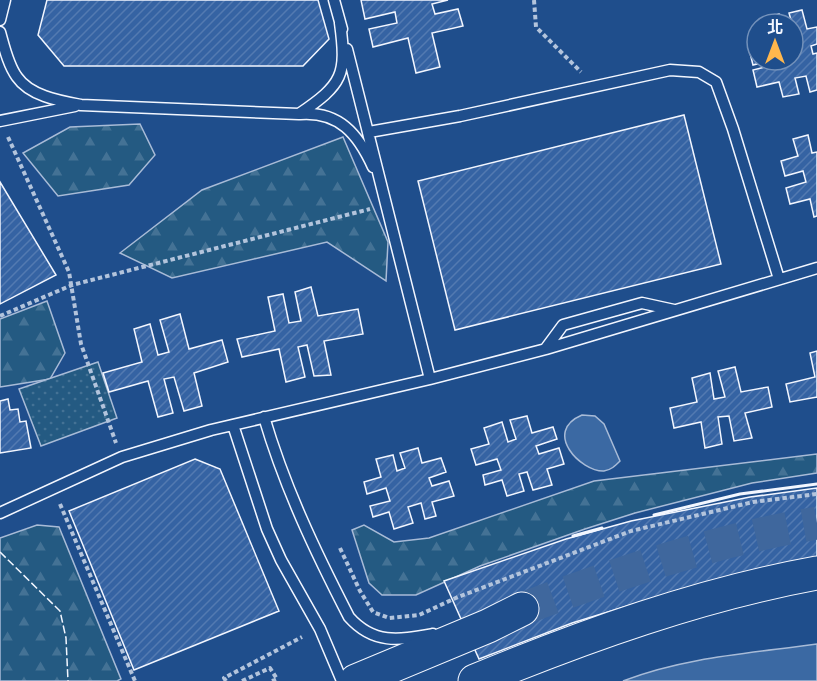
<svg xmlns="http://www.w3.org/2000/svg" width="817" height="681" font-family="'DM Sans','Noto Sans TC',sans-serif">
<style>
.forest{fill:url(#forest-firs);stroke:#a8bbd7;stroke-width:1.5}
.park{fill:url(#park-dots);stroke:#a8bbd7;stroke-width:1.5}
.water{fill:#3b69a3;stroke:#a8bbd7;stroke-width:1.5}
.building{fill:url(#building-hatch);stroke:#f2f6ff;stroke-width:1.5}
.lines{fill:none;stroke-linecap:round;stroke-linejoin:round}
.primary-tunnel{stroke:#3f679d;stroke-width:33;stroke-dasharray:33 16;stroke-linecap:butt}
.service-casing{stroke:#f2f6ff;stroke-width:13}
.primary-casing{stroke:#f2f6ff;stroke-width:35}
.path{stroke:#b3c4dc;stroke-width:4;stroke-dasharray:4.5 3;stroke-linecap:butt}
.service{stroke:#1f4e8c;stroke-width:10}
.primary{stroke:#1f4e8c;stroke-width:33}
.fence{stroke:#f2f6ff;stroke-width:1.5;stroke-dasharray:8 3;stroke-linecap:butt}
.wall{stroke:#f2f6ff;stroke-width:3}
</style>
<defs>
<pattern id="forest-firs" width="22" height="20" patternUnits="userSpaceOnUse" patternTransform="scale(1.5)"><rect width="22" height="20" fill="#245a82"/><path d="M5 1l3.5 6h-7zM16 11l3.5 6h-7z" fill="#447295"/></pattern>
<pattern id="park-dots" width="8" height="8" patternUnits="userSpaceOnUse" patternTransform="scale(1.5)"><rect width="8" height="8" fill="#245a82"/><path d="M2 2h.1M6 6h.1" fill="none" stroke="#447295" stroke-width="1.8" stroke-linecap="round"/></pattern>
<pattern id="building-hatch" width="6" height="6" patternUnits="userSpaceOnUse" patternTransform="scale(1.5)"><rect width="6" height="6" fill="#3563a3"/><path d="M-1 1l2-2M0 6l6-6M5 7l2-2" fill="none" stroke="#537ab1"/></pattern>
</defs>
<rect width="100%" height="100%" fill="#1f4e8c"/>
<path class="forest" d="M140,124L155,155L129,185L58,196L23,153L70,127Z
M343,137L388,242L386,281L327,242L172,278L120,253L202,190Z
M47,301L65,353L50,379L0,387V319Z
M817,454V473L752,483L635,513L585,529L480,566L416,595H382L369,583L352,530L364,525L394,542L429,538L594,481Z
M37,525L59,527L121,679L117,681H0V538Z"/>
<path class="park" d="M98,362L117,418L41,446L19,389Z"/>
<path class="water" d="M582,415L595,416L604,424L620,461C615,466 611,470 604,471C581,472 542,432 582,415Z
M817,644V681H623C684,657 753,653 817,644Z"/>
<path class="building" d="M47,0H318L329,39L303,66H64L38,35Z
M361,0H448L432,4L435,14L458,9L463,26L432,33L440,67L416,73L408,38L373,47L369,29L397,23L395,12L365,19Z
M802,10L807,29L817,27V44L811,46L813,54L817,53V90L810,92L806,76L795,78L799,94L783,97L779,82L757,87L753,70L773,65L772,60L753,65L748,45L757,43V60H793V34H795L789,13Z
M779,14L781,24H763L762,19Z
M684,115L721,264L455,330L418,181Z
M808,135L812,153L817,152V216L814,217L810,199L790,204L786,188L806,182L803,171L785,176L781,161L798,156L793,139Z
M0,182L56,275L0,304Z
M311,287L318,316L358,309L363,334L324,341L331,375L314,376L307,345L298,347L305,377L286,382L279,349L242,357L237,339L275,331L268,297L283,294L289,323L301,321L295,292Z
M180,314L189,349L222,340L228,362L194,373L202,406L184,411L174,377L164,379L173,413L158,417L148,381L109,392L103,373L142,362L134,329L150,324L158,355L169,352L160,320Z
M817,351V398V397L790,402L786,384L815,377L810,353Z
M735,367L741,392L768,387L772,407L745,413L752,438L734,441L729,416L718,417L722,444L705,448L701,422L674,428L670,408L697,402L692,378L710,373L714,399L725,397L718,371Z
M8,399L10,410L18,409L20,422L26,421L31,448L0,453V401Z
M527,416L532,433L553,427L557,439L536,446L539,454L559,448L564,464L547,469L552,485L533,490L527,472L519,474L524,491L507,496L502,480L485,485L483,475L501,470L497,459L476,465L471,449L489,444L484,428L502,422L508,442L516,439L510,420Z
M418,448L422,463L441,458L446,472L429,478L432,486L449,481L454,496L432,502L436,516L425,519L421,503L408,507L413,523L394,529L389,512L373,517L370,506L390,501L386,488L367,494L364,482L381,477L376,459L393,455L397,471L405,468L400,453Z
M195,459L220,469L279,611L134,670L69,511Z
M817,488V561L686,588L572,623L479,659L444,581L566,539L631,521L750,497Z"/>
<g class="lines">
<path class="primary-tunnel" d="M522,609C618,573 716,540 817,523"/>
<g class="service-casing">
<path id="service" d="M334,0L342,29
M0,20L5,0
M0,32C4,46 8,65 17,77C30,96 60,101 81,105L299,114C343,84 347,75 340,23
M347,49L430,379
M300,114C339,111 358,134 373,167
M0,121L75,106
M369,132L460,116L670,70L699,72L716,82L733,129L779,279
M546,348L563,325L642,303L674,310
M264,417C285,488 315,551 349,617C374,645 399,640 433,634
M233,425L267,529L281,560L320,629L342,681
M0,513L122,457L211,430L430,379L546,349L817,268"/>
</g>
<g class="primary-casing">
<path id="primary" d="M356,681L488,626L522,609
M475,681C584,636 701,594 817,573"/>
</g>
<path class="path" d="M534,0L536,27L581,72
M8,137L69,272L81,344L116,443
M0,316L72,285L370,209
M60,504L135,681
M340,548L360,591L373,612L389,618L419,615L458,597L631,531L753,502L817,494
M226,681L224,678L302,637
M242,681L270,668L277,679L272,681"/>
<use href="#service" class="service"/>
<use href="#primary" class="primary"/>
<path class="fence" d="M0,552L60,611L66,638L68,681"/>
<path class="wall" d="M654,515L740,494L817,484
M573,536L602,528"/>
</g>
<g transform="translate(775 42)"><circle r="28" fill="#1f4e8c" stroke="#7391ba" stroke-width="1.5"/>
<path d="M0-4.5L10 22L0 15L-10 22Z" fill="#ffb74d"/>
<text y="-9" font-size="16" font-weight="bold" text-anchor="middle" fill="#f2f6ff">北</text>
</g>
</svg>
